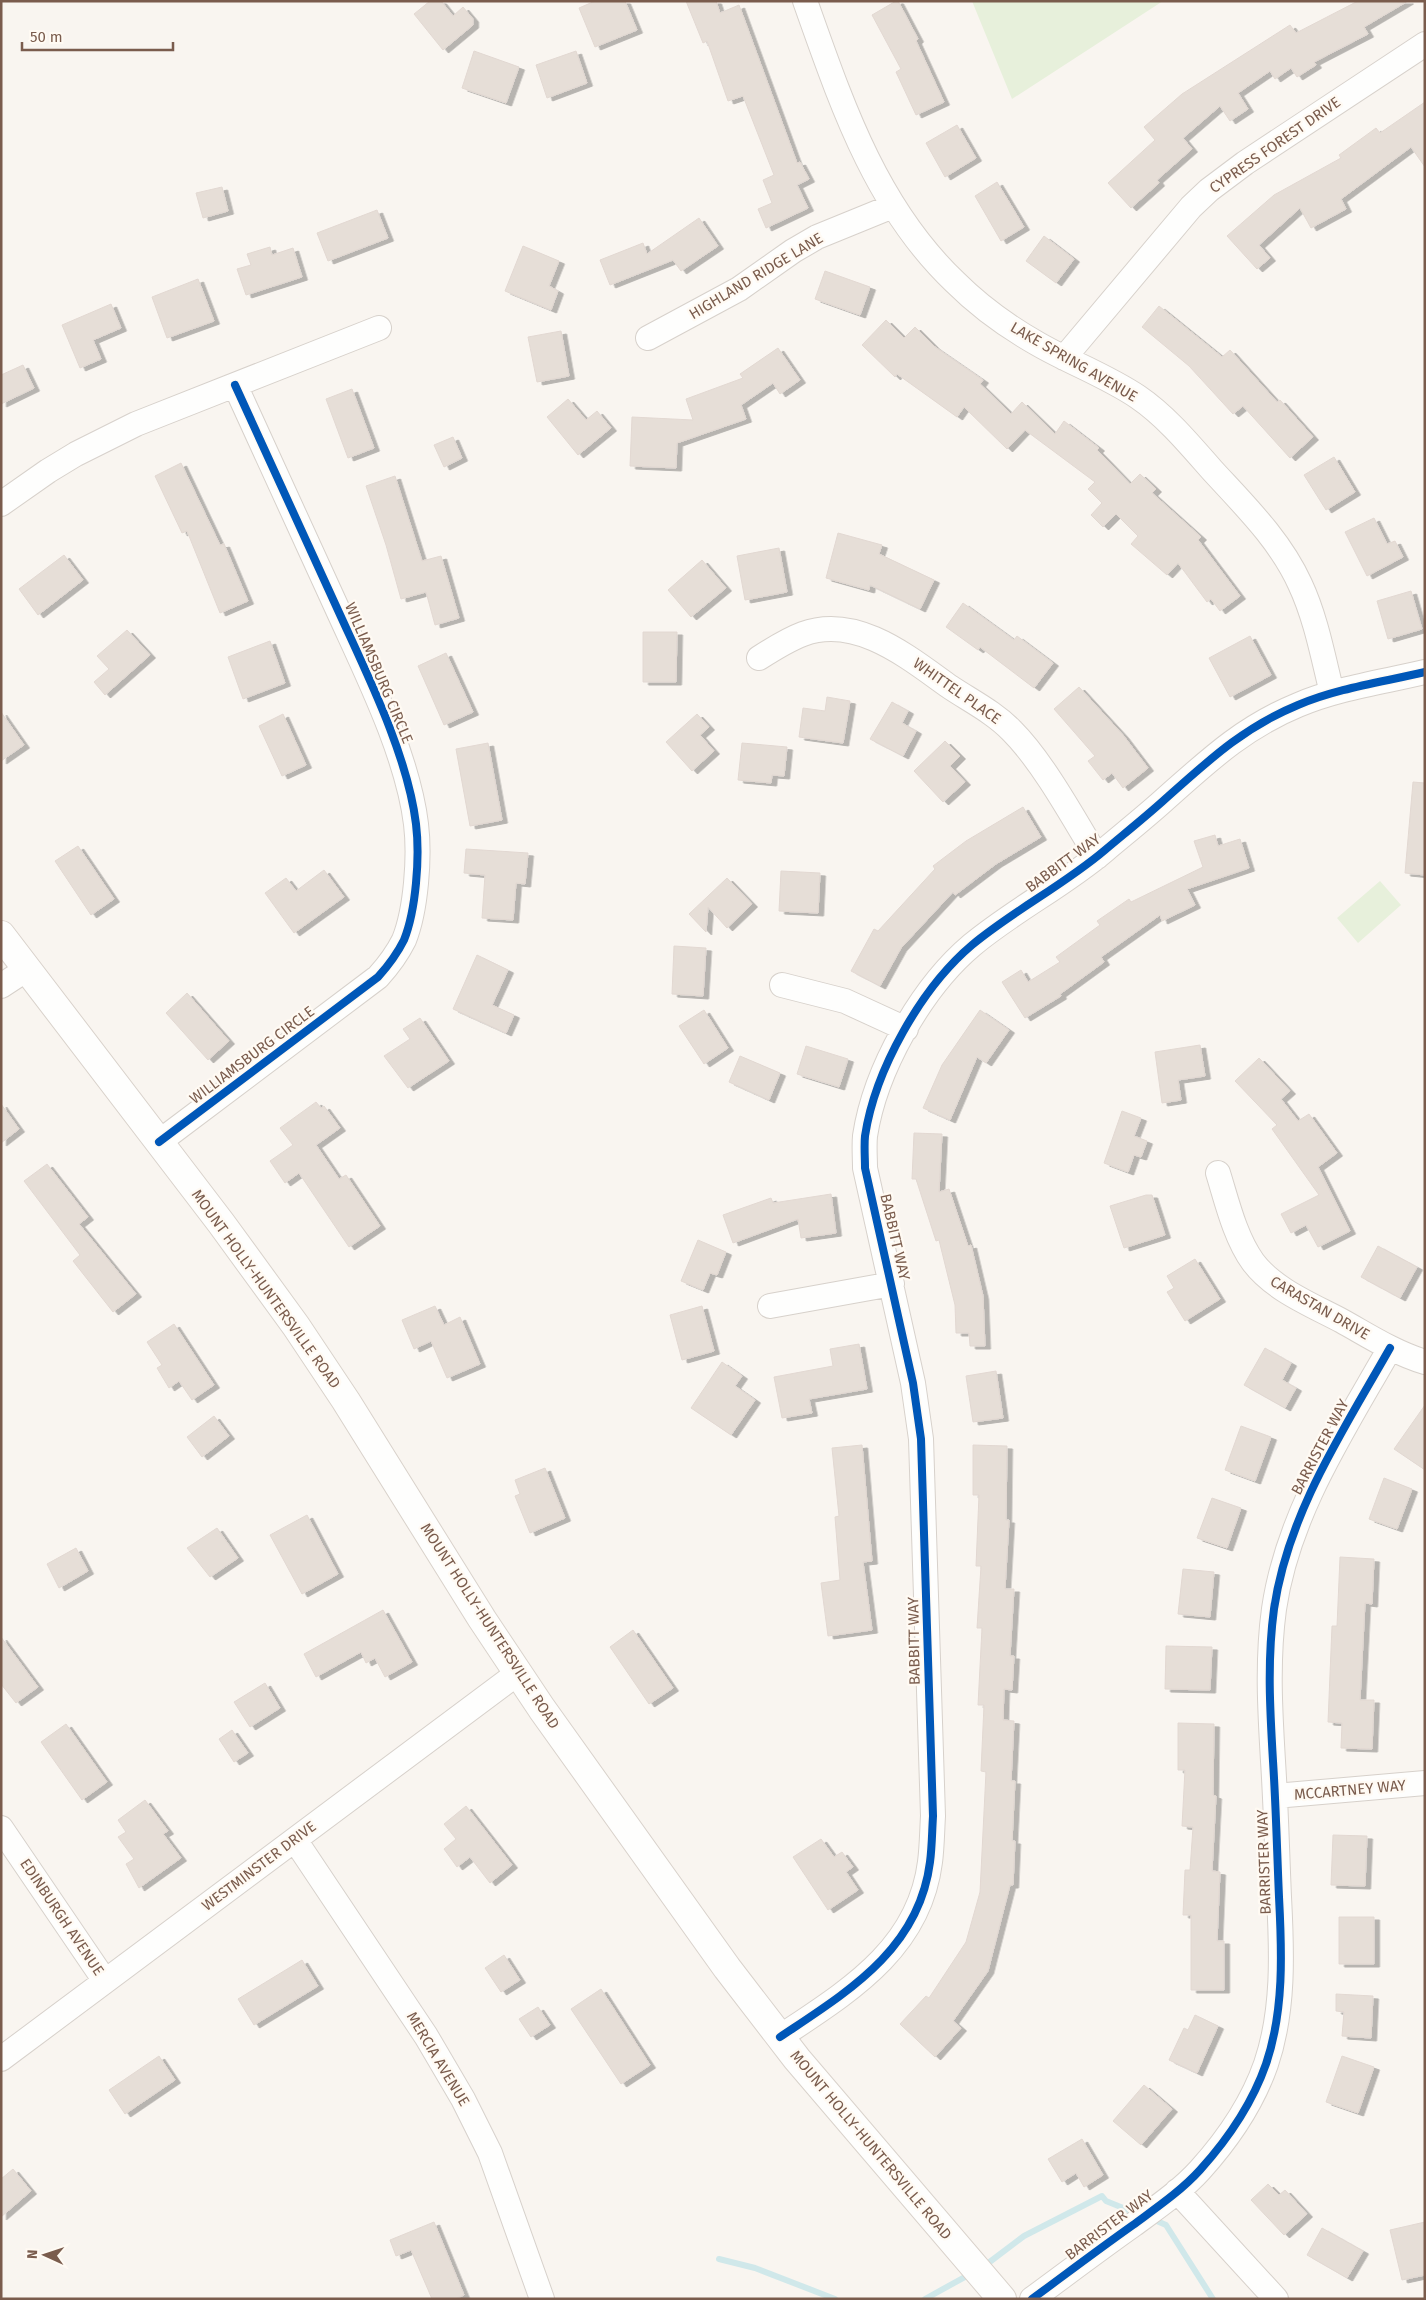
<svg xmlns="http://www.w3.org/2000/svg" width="1426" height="2300" font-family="'Fira Sans',sans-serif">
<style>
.green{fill:#e7f0db}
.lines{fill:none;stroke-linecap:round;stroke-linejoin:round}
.stream{stroke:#d0e8ea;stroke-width:6}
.building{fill:#e6ded7;stroke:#e2d8d2;filter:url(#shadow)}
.minor-casing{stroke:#d7d1cb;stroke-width:26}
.secondary-casing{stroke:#d9d2cb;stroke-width:30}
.minor{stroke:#fefefd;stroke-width:24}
.secondary{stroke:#fefefd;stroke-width:28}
.cycleway-casing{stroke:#fffaf3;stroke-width:11}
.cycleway{stroke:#0057b8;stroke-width:8}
.labels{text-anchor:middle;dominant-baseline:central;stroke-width:4.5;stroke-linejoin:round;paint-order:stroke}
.street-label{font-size:15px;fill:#7a5c4d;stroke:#fffaf3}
</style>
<defs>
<filter id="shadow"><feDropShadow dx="5.5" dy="3" stdDeviation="0" flood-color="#0004"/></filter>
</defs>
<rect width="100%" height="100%" fill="#f9f5f0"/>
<path class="green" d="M972,1H1163L1012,99Z
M1380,881L1401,905L1358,943L1337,918Z"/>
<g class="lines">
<path class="stream" d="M1150,2218L1166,2225L1213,2299
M719,2259L755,2268L835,2299
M983,2267L1024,2236L1102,2196L1106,2201L1138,2214
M925,2299L972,2273"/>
</g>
<path class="building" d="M430,1H441L453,16L463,7L473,19V25L443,50L414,14Z
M595,1H625L637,30L595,47L579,8Z
M686,1H716L720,13L739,5L797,163L800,162L809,179L797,185L808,208L766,228L758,209L772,203L763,180L774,175L743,96L728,101L707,41L703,43Z
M896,1H898L918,39L916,41L944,102L916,115L896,72L901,69L872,15Z
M1358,1H1408L1364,27L1368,34L1314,62L1316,65L1297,77L1291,68L1275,79L1270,71L1238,93L1248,109L1230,121L1220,106L1183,138L1192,149L1157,180L1159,183L1131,208L1108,183L1155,140L1144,127L1182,94L1290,25L1296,33Z
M474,51L519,67L506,103L462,88Z
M576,51L587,83L547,98L536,65Z
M1425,102V167L1411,147L1341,199L1346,209L1311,228L1300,208L1259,245L1270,258L1257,269L1227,236L1274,195L1341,158L1339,155L1376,128L1380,133Z
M957,125L976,158L945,177L926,143Z
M997,182L1024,227L1001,241L975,196Z
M222,187L228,211L203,218L196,193Z
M377,210L388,238L328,261L317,233Z
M699,218L718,246L681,271L673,260L610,285L600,260L643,243L647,254Z
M1044,236L1074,259L1056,283L1026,261Z
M523,246L559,261L549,286L558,291L551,310L505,291Z
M270,247L272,255L293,248L302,277L246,295L237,269L251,265L247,254Z
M825,271L870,287L860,315L815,299Z
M198,279L214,321L167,338L152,297Z
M111,304L121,328L93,340L101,359L80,368L62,325Z
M1159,306L1222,357L1230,350L1277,402L1280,400L1313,437L1290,458L1243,406L1233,414L1189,366L1142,327Z
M886,320L904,338L915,327L935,347L983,380L980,384L1011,414L1022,402L1055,434L1064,421L1099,448L1097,450L1130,484L1140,474L1156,489L1152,493L1201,537L1198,540L1240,596L1220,611L1211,599L1207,602L1178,563L1167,575L1131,544L1138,536L1116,514L1103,527L1091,515L1102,503L1088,489L1095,482L1025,430L1007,449L964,407L957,417L897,374L895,377L862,345Z
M561,331L569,376L537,382L528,337Z
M778,348L800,380L780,394L773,383L741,405L746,419L677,443L676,468L630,466L632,417L693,420L686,399L743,378L740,374Z
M23,365L34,388L1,404V375Z
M352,389L374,448L348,458L326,399Z
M568,399L586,420L597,411L611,428L578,455L547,417Z
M453,437L462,458L444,467L434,445Z
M1334,457L1355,492L1326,510L1304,475Z
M181,463L220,545L224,544L248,601L220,613L187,531L182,533L155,476Z
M395,476L422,561L441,556L459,618L435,625L426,592L401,599L386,545L366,486Z
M1374,518L1387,544L1395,541L1403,557L1367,576L1345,532Z
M838,533L882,545L879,554L934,580L920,609L870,585L869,590L826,578Z
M779,548L787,592L745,600L737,556Z
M64,555L83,580L38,615L19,589Z
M702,560L726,588L691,617L668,590Z
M1411,591L1422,629L1388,639L1377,601Z
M963,603L1014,640L1017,636L1053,663L1034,688L980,647L978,650L946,627Z
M127,630L150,655L105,695L94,682L109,669L97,656Z
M643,632H677L676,682H643Z
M1250,636L1271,675L1230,697L1209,658Z
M270,641L285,683L243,699L228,657Z
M446,653L473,712L444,725L418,666Z
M1079,687L1123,735L1148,768L1123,788L1112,773L1103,780L1088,761L1095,756L1054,709Z
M827,697L850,701L843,743L799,737L803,708L825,711Z
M892,702L908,711L902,723L916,731L903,756L870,739Z
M1,712L24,745L1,761Z
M283,714L306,765L282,776L259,726Z
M697,714L709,727L700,735L714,751L692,771L666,742Z
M945,741L960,756L950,766L965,782L943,802L914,771Z
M488,743L502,820L470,826L456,749Z
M742,743L787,747L784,776L772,775L771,783L738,780Z
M1413,782L1425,783V875L1405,873Z
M1023,807L1041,837L996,864L955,895L953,892L901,948L880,986L851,971L874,929L878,931L935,869L933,866L966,841Z
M1215,835L1218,846L1240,839L1249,868L1187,889L1195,905L1162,921L1160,915L1101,957L1104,962L1060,994L1061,996L1025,1018L1002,982L1021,970L1028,982L1060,962L1056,957L1100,925L1097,921L1129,899L1131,902L1203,867L1194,841Z
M78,846L114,899L91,915L55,861Z
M466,849L528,853L525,884L516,883L513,920L482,918L485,875L464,873Z
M324,870L344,897L294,933L265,893L286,878L296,891Z
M781,871L820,873L818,913L779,911Z
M727,878L752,904L727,928L708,907L706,932L689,914Z
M674,946L706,948L703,996L672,994Z
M477,955L508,970L492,1005L514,1015L506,1033L453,1009Z
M187,993L229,1041L208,1060L166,1013Z
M704,1010L728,1048L704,1064L679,1026Z
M980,1010L1009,1030L986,1063L977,1057L950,1120L923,1108L942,1065Z
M420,1018L449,1061L408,1088L384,1056L410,1039L403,1029Z
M1200,1045L1205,1076L1178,1080L1181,1100L1162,1103L1155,1052Z
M806,1046L848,1059L839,1087L797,1074Z
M740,1056L780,1073L769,1100L729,1082Z
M1259,1058L1290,1091L1281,1099L1298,1121L1309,1114L1337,1153L1318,1167L1350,1231L1318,1247L1306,1225L1291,1233L1281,1214L1319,1195L1272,1129L1277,1125L1235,1081Z
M316,1102L321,1108L324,1106L340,1128L316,1145L339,1179L346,1175L380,1226L349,1247L299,1173L285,1183L270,1161L293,1145L280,1128Z
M1,1104L19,1129L1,1143Z
M1122,1111L1141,1118L1134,1136L1147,1141L1141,1157L1134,1155L1128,1172L1104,1163Z
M914,1133L942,1134L939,1192L949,1189L968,1246L971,1245L983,1296L985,1346H970L969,1333H956L955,1305L939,1240L936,1241L916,1179H912Z
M47,1164L88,1217L79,1224L136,1294L113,1312L73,1261L80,1255L24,1181Z
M831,1194L836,1233L801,1238L798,1219L733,1243L723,1215L771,1198L773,1203Z
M1146,1195H1152L1165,1235L1124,1248L1110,1206Z
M698,1240L726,1252L717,1275L710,1273L703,1290L681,1281Z
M1378,1246L1417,1267L1400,1298L1361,1277Z
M1195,1259L1220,1299L1185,1321L1167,1292L1174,1288L1167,1276Z
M435,1306L444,1325L460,1317L480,1364L447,1378L431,1341L414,1349L402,1320Z
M702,1306L714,1351L682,1360L670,1315Z
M174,1324L214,1385L192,1400L179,1381L169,1388L157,1368L162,1365L147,1342Z
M859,1344L867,1389L809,1399L812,1413L782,1418L774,1377L833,1366L830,1349Z
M1265,1348L1291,1363L1282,1380L1296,1388L1285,1408L1244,1385Z
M722,1362L742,1376L735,1386L755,1400L731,1435L691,1408Z
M996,1371L1003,1418L973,1422L966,1376Z
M1425,1405V1470L1394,1449Z
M214,1416L229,1436L202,1457L187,1437Z
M1241,1426L1271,1437L1255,1481L1225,1470Z
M862,1445L872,1561L863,1562L872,1630L828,1636L821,1583L840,1580L835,1517L839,1516L832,1448Z
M973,1445L1007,1446L1006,1520H1009L1005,1589H1014L1010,1656H1014L1012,1690L1004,1689L1003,1720L1014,1721L1011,1781H1015L1012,1841H1015L1013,1885H1010L988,1971L953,2021L961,2028L935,2057L900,2024L926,1996L929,1998L966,1942L980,1892L986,1772L981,1771L984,1705H978L982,1628H977L981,1566H976L979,1495H973Z
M545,1468L565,1518L530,1533L515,1496L520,1494L515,1480Z
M1384,1478L1412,1489L1397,1529L1369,1519Z
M1212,1498L1241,1508L1227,1548L1197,1538Z
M307,1515L338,1574L302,1594L270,1535Z
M217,1528L238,1558L210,1577L187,1548Z
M76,1548L88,1571L59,1588L47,1564Z
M1340,1557L1374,1559L1372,1604L1365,1603L1360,1700H1374L1372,1749L1341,1748L1342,1723L1328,1722L1332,1626H1337Z
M1183,1569L1214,1572L1210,1617L1178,1614Z
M383,1610L412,1662L385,1677L375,1658L366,1663L361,1652L316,1677L304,1654Z
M633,1630L673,1688L649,1704L610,1647Z
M1,1637L38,1687L16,1703L1,1684Z
M1166,1646L1212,1647L1210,1690L1165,1689Z
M265,1683L280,1708L250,1727L234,1702Z
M1178,1723L1214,1724L1213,1795L1216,1796L1212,1871L1220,1872L1217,1941H1224V1990H1191V1915H1183L1185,1870H1190L1193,1827L1182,1826L1185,1770H1178Z
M66,1724L107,1782L82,1800L41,1742Z
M232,1730L248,1753L234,1762L219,1739Z
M145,1800L168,1831L163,1834L181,1858L139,1888L126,1864L134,1859L118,1837L126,1832L118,1820Z
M466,1806L512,1865L490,1883L470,1857L457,1867L444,1849L456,1839L444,1824Z
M1333,1835L1367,1836L1365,1886L1331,1885Z
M821,1839L834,1857L842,1852L853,1867L846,1872L858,1890L828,1910L793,1857Z
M1339,1917H1374V1964H1339Z
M504,1955L520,1980L501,1992L485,1968Z
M302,1960L318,1986L254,2025L238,1999Z
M601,1989L650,2065L621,2084L571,2009Z
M1336,1994L1373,1996L1371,2038L1342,2036L1344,2012L1336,2011Z
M538,2007L550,2025L531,2037L519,2019Z
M1195,2015L1218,2026L1197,2073L1169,2060L1184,2028L1188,2030Z
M159,2056L175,2080L125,2114L109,2090Z
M1342,2056L1374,2067L1358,2113L1326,2102Z
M1144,2085L1172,2109L1141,2145L1113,2121Z
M1082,2139L1103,2175L1084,2187L1076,2173L1062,2182L1048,2159Z
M13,2169L31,2191L1,2217V2179Z
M1268,2184L1279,2195L1285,2190L1307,2214L1284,2235L1251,2200Z
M434,2222L464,2295L455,2299H432L411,2250L396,2256L390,2240Z
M1425,2222V2275L1402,2280L1390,2230Z
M1322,2228L1363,2251L1347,2278L1307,2255Z"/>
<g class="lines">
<g class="minor-casing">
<path id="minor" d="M805,1C841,102 875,206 955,282C979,306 1008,327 1038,344C1071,363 1107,376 1138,397C1166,416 1190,445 1212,470C1245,506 1280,540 1300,584C1316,618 1323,657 1332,693
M648,338L739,289L793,251L817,237L893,206
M1064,358L1191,207L1209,190L1245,163L1425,44
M1,504L48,471L76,454L136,424L379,328
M759,658C773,649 787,640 803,634C857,614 909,658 950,687C971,701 995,713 1012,731C1043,762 1074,819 1097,857
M782,985L845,1001L906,1029
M1,986L27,969
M159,1142L378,977C388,966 397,954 404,940C416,910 420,857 416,824C408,758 370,680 342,619C306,541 270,463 235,385
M1218,1173C1227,1202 1235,1237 1253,1262C1274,1290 1312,1305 1342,1321C1369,1336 1395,1353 1425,1362
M770,1306L892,1284
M1275,1796L1425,1783
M1,1828L105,1981
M295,1840L426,2036L463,2099L490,2153L542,2299
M780,2037C847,1992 919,1950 930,1862C932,1847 932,1832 933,1816L921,1439L913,1383L865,1168C865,1158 864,1146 865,1136C875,1070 921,988 972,945C1014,910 1064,885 1105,850C1124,834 1144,818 1163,801C1207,762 1242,728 1298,705C1338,688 1383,682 1425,672
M1,2059L518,1673
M1177,2191L1276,2299
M1032,2299C1066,2274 1099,2249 1133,2225C1156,2208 1181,2191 1200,2170C1228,2139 1252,2104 1266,2064C1284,2011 1282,1953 1279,1897C1277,1852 1276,1807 1273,1761C1270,1711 1267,1660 1274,1609C1288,1513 1343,1431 1390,1348"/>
</g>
<g class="secondary-casing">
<path id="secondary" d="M1,935L221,1223L296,1326L346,1401L482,1619L542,1709L727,1968L797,2059L1002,2299"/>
</g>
<use href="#minor" class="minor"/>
<use href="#secondary" class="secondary"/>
<g class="cycleway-casing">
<path id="cycleway" d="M159,1142L378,977C388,966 397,954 404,940C416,910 420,857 416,824C408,758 370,680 342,619C306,541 270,463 235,385
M780,2037C847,1992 919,1950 930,1862C932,1847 932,1832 933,1816L921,1439L913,1383L865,1168C865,1158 864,1146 865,1136C875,1070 921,988 972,945C1014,910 1064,885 1105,850C1124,834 1144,818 1163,801C1207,762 1242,728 1298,705C1338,688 1383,682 1425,672
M1032,2299C1066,2274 1099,2249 1133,2225C1156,2208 1181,2191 1200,2170C1228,2139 1252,2104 1266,2064C1284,2011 1282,1953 1279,1897C1277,1852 1276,1807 1273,1761C1270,1711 1267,1660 1274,1609C1288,1513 1343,1431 1390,1348"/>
</g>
<use href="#cycleway" class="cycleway"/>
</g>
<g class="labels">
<g class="street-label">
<text transform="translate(1275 145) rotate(-35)">CYPRESS FOREST DRIVE</text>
<text transform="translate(756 276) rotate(-31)">HIGHLAND RIDGE LANE</text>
<text transform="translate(1074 362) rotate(30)">LAKE SPRING AVENUE</text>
<text transform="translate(379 673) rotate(67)">WILLIAMSBURG CIRCLE</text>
<text transform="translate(957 691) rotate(35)">WHITTEL PLACE</text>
<text transform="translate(1063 863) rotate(-36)">BABBITT WAY</text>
<text transform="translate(252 1055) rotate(-37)">WILLIAMSBURG CIRCLE</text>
<text transform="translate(895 1237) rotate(77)">BABBITT WAY</text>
<text transform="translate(266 1289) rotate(54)">MOUNT HOLLY-HUNTERSVILLE ROAD</text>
<text transform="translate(1320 1308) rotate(30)">CARASTAN DRIVE</text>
<text transform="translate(1320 1447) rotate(-62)">BARRISTER WAY</text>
<text transform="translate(490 1626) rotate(57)">MOUNT HOLLY-HUNTERSVILLE ROAD</text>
<text transform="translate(914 1641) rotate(-91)">BABBITT WAY</text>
<text transform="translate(1350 1790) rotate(-5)">MCCARTNEY WAY</text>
<text transform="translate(1264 1862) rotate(-92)">BARRISTER WAY</text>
<text transform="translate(259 1866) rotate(-37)">WESTMINSTER DRIVE</text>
<text transform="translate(62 1917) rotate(56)">EDINBURGH AVENUE</text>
<text transform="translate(438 2059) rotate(59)">MERCIA AVENUE</text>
<text transform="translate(871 2145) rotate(50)">MOUNT HOLLY-HUNTERSVILLE ROAD</text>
<text transform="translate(1109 2225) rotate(-37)">BARRISTER WAY</text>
</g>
</g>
<rect width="1426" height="2300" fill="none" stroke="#7a5c4d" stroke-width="5"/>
<g transform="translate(45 2255) rotate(273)" stroke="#fffaf3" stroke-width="4" paint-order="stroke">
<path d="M0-4L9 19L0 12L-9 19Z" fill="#7a5c4d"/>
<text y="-8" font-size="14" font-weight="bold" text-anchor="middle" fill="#7a5c4d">N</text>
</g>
<path d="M22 42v8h151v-8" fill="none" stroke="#7a5c4d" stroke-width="2.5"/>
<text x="30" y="42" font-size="15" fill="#7a5c4d" stroke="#fffaf3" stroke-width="4" paint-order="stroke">50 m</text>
</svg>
